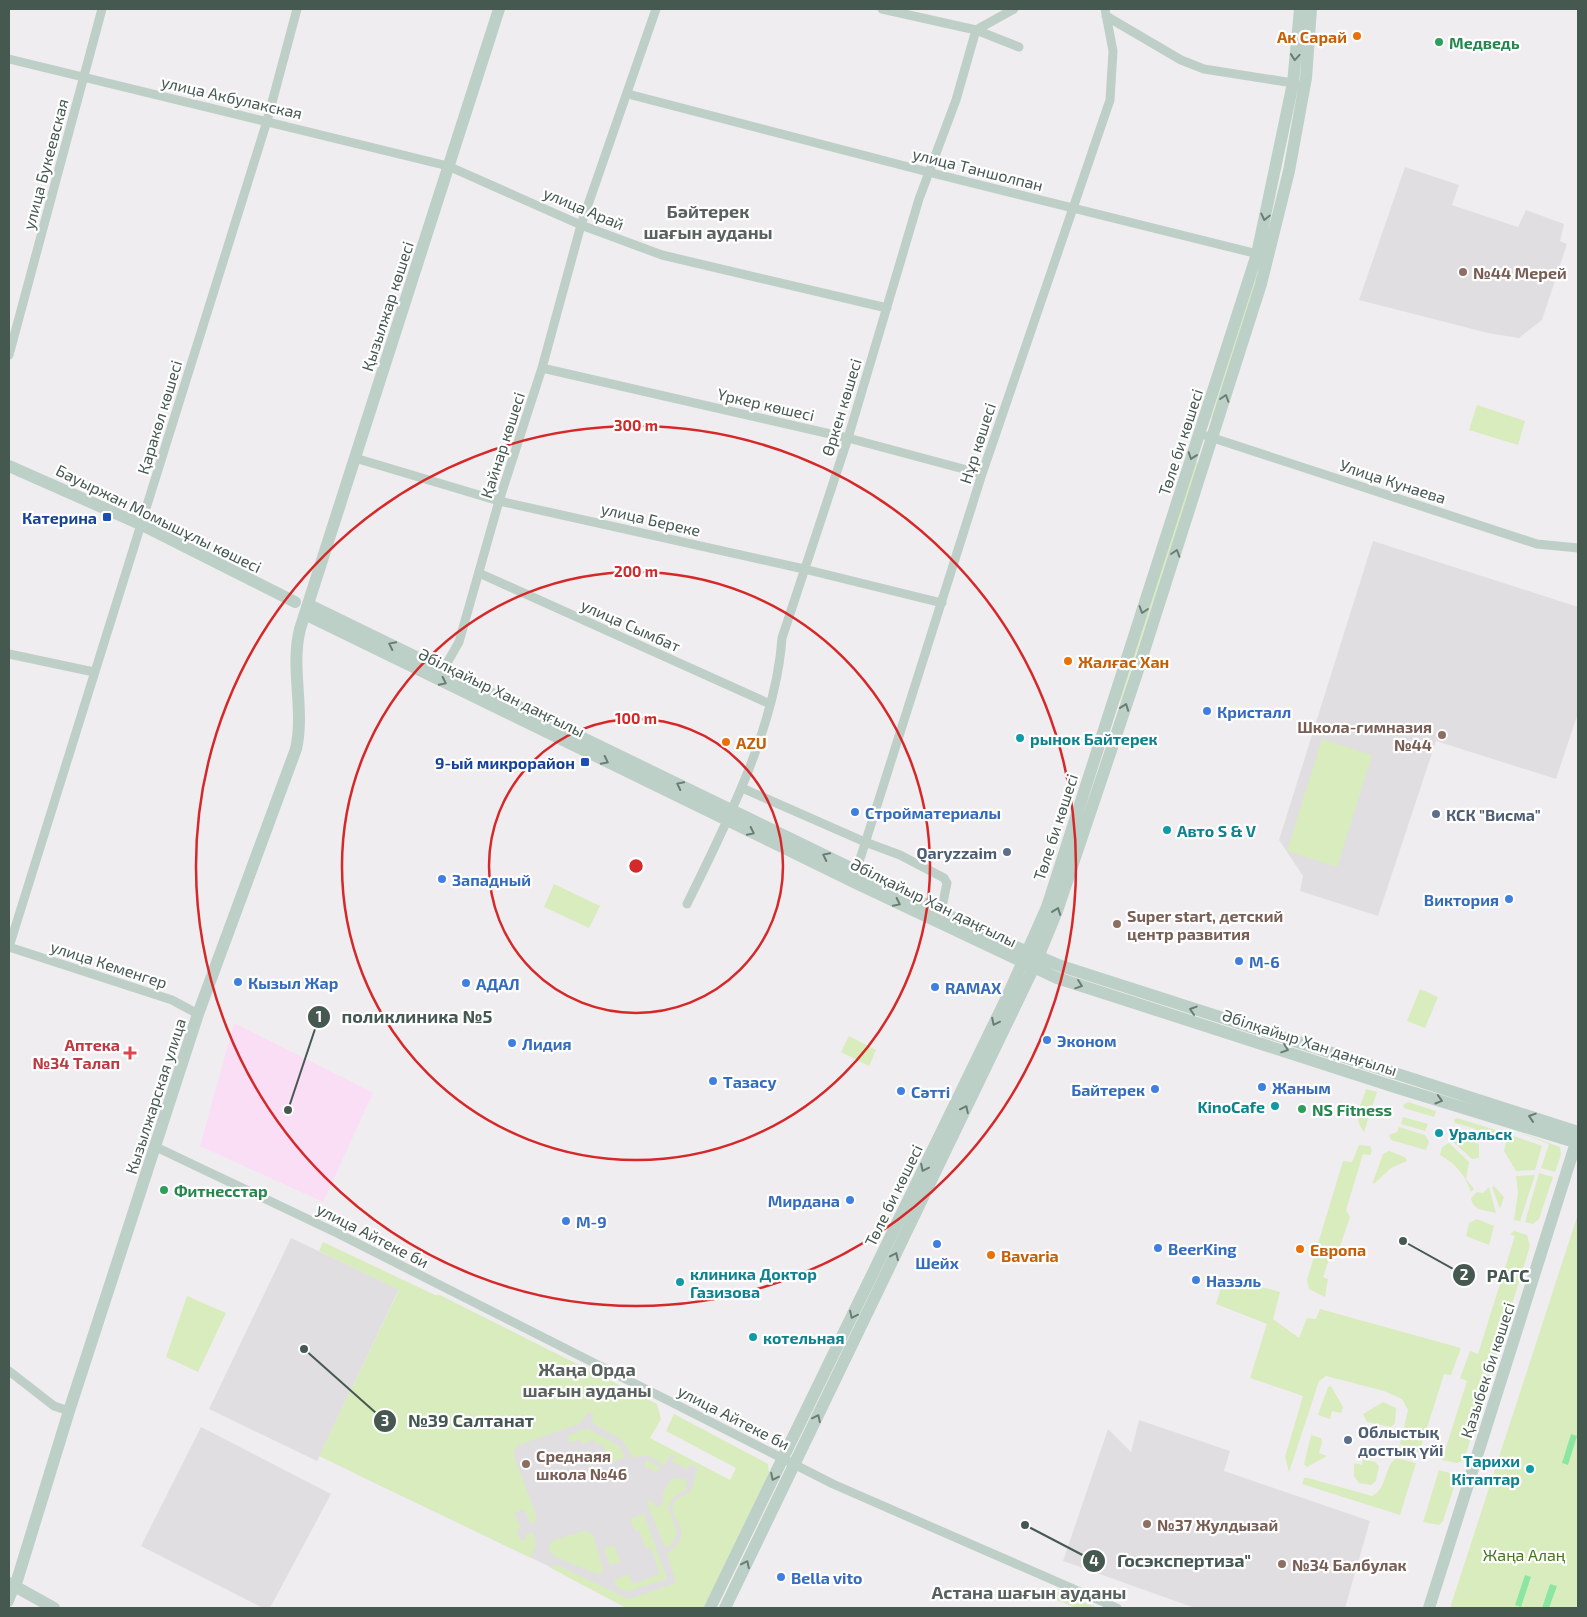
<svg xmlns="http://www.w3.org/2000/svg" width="1587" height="1617" font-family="'Exo 2',sans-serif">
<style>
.education{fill:#e1dee1}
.medical{fill:#f9def5}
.green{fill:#d8ecbd}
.water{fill:#8ce6a3}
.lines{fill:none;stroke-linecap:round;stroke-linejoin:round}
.street{stroke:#becfc7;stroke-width:9}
.secondary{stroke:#bcd0c7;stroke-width:12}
.oneway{stroke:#697d74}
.ring{fill:none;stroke:#d62828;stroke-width:2.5}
.food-dot{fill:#e8710a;stroke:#fff;stroke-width:2}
.leisure-dot{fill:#2e9e5b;stroke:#fff;stroke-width:2}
.education-dot{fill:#8d6e63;stroke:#fff;stroke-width:2}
.transit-dot{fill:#1a4fb4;stroke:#fff;stroke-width:2}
.shop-dot{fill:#3f7fe0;stroke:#fff;stroke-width:2}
.culture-dot{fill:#0f9aa8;stroke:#fff;stroke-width:2}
.service-dot{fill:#5c6f8a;stroke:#fff;stroke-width:2}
.health-dot{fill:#e0444e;stroke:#fff;stroke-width:2}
.labels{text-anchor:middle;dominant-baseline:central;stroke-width:4.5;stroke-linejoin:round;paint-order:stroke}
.food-label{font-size:16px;font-weight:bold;fill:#c56008;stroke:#fff;text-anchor:start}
.leisure-label{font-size:16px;font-weight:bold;fill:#27864d;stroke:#fff;text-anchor:start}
.street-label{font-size:16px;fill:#465950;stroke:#fff}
.education-label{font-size:16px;font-weight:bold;fill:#785e54;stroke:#fff;text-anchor:start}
.transit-label{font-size:16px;font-weight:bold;fill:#164399;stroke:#fff;text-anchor:end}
.shop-label{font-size:16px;font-weight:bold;fill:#366cbe;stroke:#fff;text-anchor:start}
.culture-label{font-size:16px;font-weight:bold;fill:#0d838f;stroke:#fff;text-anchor:start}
.service-label{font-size:16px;font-weight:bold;fill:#4e5e75;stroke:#fff;text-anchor:start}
.health-label{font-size:16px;font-weight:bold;fill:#be3a42;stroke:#fff;text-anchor:end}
.park-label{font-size:16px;fill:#45761c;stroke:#fff}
.neighbourhood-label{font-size:18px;font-weight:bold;fill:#5a625f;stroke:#fff}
.centre{fill:#d62828;stroke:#fff;stroke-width:2.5}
.ring-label{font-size:15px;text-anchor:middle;font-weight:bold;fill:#d62828;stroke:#fff;stroke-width:4.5;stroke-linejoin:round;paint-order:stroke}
.leader{fill:none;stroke:#465950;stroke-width:2}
.callout-dot{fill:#465950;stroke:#fff;stroke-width:2}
.mark-label{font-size:15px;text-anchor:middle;font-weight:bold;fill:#fff}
.callout-label{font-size:18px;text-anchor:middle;font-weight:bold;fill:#465950;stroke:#fff;stroke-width:4.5;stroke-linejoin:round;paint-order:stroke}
</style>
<rect width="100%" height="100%" fill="#f0edf0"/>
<path class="education" d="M1405,167L1459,185L1452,205L1518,227L1526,210L1564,224L1560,241L1567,244L1542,320L1519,338L1488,333L1359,300Z
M1373,541L1578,607V713L1556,779L1436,741L1378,916L1300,891L1303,876L1279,840Z
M291,1238L399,1289L317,1461L209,1409Z
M430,1322L730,1484L670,1608H636L356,1474Z
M1139,1420L1230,1451L1224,1471L1370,1521L1345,1608H1195L1063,1561L1108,1429L1131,1452Z
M201,1427L331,1494L270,1608H263L141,1546Z"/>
<path class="medical" d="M234,1023L373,1093L323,1202L200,1146Z"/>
<path class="green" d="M1256,275H1258L1213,419L1211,418Z
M1477,405L1525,421L1518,445L1469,430Z
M1196,462L1198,463L1121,701H1118Z
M1322,739L1372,755L1337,867L1287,851Z
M554,884L600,906L589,928L544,907Z
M1420,989L1438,997L1425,1028L1407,1021Z
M849,1036L876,1050L869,1066L841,1052Z
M1366,1089L1377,1092L1364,1132C1352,1117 1361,1106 1366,1089Z
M1408,1102L1436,1111L1434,1117L1404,1108L1403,1105Z
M1403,1117L1428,1124L1425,1131L1401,1124Z
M1457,1118L1502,1132L1491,1136L1473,1128L1455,1123L1454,1120Z
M1399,1127L1425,1135L1429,1142L1426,1150L1391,1140L1389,1135L1397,1132Z
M1511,1129L1560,1147L1561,1155L1555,1172L1541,1168L1549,1144Z
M1508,1134L1542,1146L1535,1170L1516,1171L1504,1151Z
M1454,1135L1479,1144V1158L1472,1159L1452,1141Z
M1449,1143L1469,1162L1466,1179L1474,1189L1471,1192C1466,1176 1455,1163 1440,1155L1442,1147Z
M1359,1145L1370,1146L1372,1151L1370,1155L1363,1154L1346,1210L1350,1217L1339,1249L1332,1251L1323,1277L1328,1279L1325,1297L1309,1289L1307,1280L1343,1161L1352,1162Z
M1389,1151L1405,1157L1407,1161L1391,1168L1374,1184L1373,1182L1383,1154Z
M1539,1173L1553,1177L1539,1219L1533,1224L1525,1222Z
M1535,1175L1520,1221L1514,1220L1518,1193L1516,1176Z
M1494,1186L1504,1197L1500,1209L1492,1187Z
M1489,1187L1496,1213C1485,1210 1473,1211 1471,1198L1477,1192L1483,1193Z
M1578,1214V1608H1450Z
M1477,1219L1494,1226L1489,1245L1466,1236L1469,1223Z
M1514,1231L1527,1235L1530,1246L1464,1460L1457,1463L1442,1460L1467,1381L1460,1378L1470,1351L1478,1354L1515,1236L1510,1234Z
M323,1242L435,1295H440L657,1404L661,1419L650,1438L730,1480L736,1468L666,1431L674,1414L768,1464L769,1473L704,1608H626L549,1567L557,1565L629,1599L676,1583L667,1553C698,1533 669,1519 673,1505C676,1496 686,1497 691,1490C695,1483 694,1475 698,1468L690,1464L687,1469L672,1462L675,1456L671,1455L663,1466C654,1456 645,1454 633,1458L622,1440L591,1422L594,1415L588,1412L581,1423L519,1445L514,1451L515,1459L536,1515L535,1521L531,1525L524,1509L514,1513L521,1528L516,1530L521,1541L526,1539L525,1535L533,1532L536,1544L531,1558L319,1456L399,1290L319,1251Z
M1224,1277L1280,1292L1273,1319L1299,1338L1307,1318L1316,1319L1320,1309L1461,1348L1451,1375L1444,1374L1419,1453L1400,1444L1408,1410L1402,1399L1384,1391L1326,1376L1319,1381L1289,1472L1285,1457L1303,1396L1250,1378L1267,1324L1216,1304Z
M187,1296L226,1313L198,1372L166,1357Z
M1331,1386L1343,1407L1341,1413L1332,1411L1330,1419L1318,1415L1328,1387Z
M1383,1402L1396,1408L1395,1423L1391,1427L1367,1422L1363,1414Z
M587,1428L619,1446L625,1457L610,1462L602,1443L596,1445L594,1440L582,1444L580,1439L570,1443L567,1436Z
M1311,1435L1321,1438L1322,1442L1319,1453L1327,1456L1307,1467L1304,1464Z
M1396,1458L1416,1463L1400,1515L1302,1484L1304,1478H1308L1372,1496C1388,1488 1383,1468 1396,1458Z
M1363,1459L1375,1462L1379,1466L1376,1481L1371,1485L1359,1483L1354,1476V1463L1362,1465Z
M647,1460L661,1468L654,1472L651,1468L648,1469L644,1465Z
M1439,1470L1453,1474L1456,1481L1443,1521L1439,1525L1423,1522Z
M673,1477L680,1480L687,1478L686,1489L673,1498L668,1507L677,1532L672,1544L665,1548L647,1503L650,1500L656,1507L661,1505L664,1500L662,1494Z
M644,1514L667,1579L626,1592L617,1587L614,1580L629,1574L633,1584L660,1574L651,1548L646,1549L639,1530L635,1531L630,1519Z
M584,1531L593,1534L603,1570L599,1575L554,1556L549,1550V1545L554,1540Z
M614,1545L620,1562L610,1565L604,1549Z
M1051,1589L1098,1608H1076L1048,1596Z"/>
<path class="water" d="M1571,1434L1577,1436L1568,1465L1562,1463Z
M1525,1575L1531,1577L1521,1607L1515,1605Z
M1550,1584L1557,1586L1549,1608H1542Z"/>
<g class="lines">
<path class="street" d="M882,9L976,30L1019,47
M1106,16L1181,60L1204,69L1293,83
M9,59L448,166L581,225L662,255L887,308
M628,94L928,172L1262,255
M9,355L102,9
M542,368L848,438L982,474
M1207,436L1537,544L1578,548
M355,458L499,501L804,569L942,603
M479,573L770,704
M9,654L94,672
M443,670L459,642L499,501L542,368L581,225L656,9
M742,788L865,842L900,855L944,878L947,883L941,912
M851,871L855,870L861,856L982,474L1110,100L1113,51L1105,9
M687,904C726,825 776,726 782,638L848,438L919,199L956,100L976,30L1014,9
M9,947L267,121L297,9
M9,947L172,1000L198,1014
M156,1147L339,1234L833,1484L1117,1608
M9,1371L54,1406L69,1411
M9,1602L15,1587"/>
<path class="secondary" d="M9,466L140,524L295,602
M309,605L999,940L1061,966L1578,1132
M305,614L856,883L1057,978L1398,1088L1578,1143
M9,1583L54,1608
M15,1587L69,1411L198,1014L296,749C305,709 290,668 300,629L499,9
M710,1608L1008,995L1047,907L1257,254L1293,83L1300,9
M725,1608L1034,967L1057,911L1136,676L1261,284L1289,171L1306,78L1311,9
M1429,1608L1578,1136"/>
</g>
<defs><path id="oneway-chevron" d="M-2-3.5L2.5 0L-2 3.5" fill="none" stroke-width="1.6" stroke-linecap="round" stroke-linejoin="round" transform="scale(1.25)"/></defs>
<g class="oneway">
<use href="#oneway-chevron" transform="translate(1295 57) rotate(95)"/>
<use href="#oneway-chevron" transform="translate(1265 217) rotate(103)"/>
<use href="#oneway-chevron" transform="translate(1225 398) rotate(-72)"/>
<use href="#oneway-chevron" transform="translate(1192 456) rotate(109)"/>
<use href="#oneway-chevron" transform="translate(1176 553) rotate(-72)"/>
<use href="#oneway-chevron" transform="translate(1143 610) rotate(108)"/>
<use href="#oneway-chevron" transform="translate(392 645) rotate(-154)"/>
<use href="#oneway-chevron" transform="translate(443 682) rotate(26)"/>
<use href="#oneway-chevron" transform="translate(1125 707) rotate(-70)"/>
<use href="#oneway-chevron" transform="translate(605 761) rotate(26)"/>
<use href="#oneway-chevron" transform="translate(680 785) rotate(-154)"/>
<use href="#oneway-chevron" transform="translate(751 832) rotate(26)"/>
<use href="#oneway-chevron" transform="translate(826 856) rotate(-154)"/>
<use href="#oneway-chevron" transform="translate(897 903) rotate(26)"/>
<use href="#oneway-chevron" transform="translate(1057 911) rotate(-70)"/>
<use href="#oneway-chevron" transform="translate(1079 985) rotate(19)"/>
<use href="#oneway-chevron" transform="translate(1193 1010) rotate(-162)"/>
<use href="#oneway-chevron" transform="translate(995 1022) rotate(116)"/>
<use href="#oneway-chevron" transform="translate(1285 1049) rotate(19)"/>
<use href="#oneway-chevron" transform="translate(1439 1100) rotate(17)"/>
<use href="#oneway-chevron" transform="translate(965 1109) rotate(-64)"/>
<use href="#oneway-chevron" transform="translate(1532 1117) rotate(-162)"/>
<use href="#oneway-chevron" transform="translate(924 1168) rotate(116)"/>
<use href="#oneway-chevron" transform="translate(895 1256) rotate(-65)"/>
<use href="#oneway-chevron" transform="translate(853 1315) rotate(116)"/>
<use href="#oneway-chevron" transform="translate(817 1418) rotate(-64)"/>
<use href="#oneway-chevron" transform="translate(774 1477) rotate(116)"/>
<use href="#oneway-chevron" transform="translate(746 1564) rotate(-64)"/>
</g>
<g class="ring">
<circle cx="636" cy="866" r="147"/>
<circle cx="636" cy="866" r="294"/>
<circle cx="636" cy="866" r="440"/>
</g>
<g class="food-dot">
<circle cx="1357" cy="36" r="5"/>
<circle cx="1068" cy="661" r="5"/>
<circle cx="726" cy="742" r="5"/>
<circle cx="1300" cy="1249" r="5"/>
<circle cx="991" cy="1255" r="5"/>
</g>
<g class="leisure-dot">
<circle cx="1439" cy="42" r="5"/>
<circle cx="1302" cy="1109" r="5"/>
<circle cx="164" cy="1190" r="5"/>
</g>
<g class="education-dot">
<circle cx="1463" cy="272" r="5"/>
<circle cx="1442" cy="735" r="5"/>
<circle cx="1117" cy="924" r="5"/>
<circle cx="526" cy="1464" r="5"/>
<circle cx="1147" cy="1524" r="5"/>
<circle cx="1282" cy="1564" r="5"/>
</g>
<g class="transit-dot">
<rect x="102" y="512" width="10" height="10" rx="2.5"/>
<rect x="580" y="757" width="10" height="10" rx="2.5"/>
</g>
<g class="shop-dot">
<circle cx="1207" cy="711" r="5"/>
<circle cx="855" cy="812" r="5"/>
<circle cx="442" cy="879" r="5"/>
<circle cx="1509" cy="899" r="5"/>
<circle cx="1239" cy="961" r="5"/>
<circle cx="238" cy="982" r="5"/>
<circle cx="466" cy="983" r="5"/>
<circle cx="935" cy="987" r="5"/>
<circle cx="1047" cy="1040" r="5"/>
<circle cx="512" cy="1043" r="5"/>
<circle cx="713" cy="1081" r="5"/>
<circle cx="1262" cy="1087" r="5"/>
<circle cx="1155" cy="1089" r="5"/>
<circle cx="901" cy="1091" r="5"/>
<circle cx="850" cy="1200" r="5"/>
<circle cx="566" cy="1221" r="5"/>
<circle cx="937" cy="1244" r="5"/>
<circle cx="1158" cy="1248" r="5"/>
<circle cx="1196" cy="1280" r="5"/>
<circle cx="781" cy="1577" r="5"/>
</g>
<g class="culture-dot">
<circle cx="1020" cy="738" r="5"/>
<circle cx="1167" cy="830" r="5"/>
<circle cx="1275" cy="1106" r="5"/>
<circle cx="1439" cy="1133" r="5"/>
<circle cx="680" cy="1282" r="5"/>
<circle cx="753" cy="1337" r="5"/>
<circle cx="1530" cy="1469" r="5"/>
</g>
<g class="service-dot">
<circle cx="1436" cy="814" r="5"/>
<circle cx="1007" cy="852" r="5"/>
<circle cx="1348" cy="1440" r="5"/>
</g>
<path class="health-dot" d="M127.5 1045.5h5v5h5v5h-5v5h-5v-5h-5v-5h5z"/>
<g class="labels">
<g class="food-label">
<text x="1347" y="36" text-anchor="end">Ак Сарай</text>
<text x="1078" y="661">Жалғас Хан</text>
<text x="736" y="742">AZU</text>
<text x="1310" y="1249">Европа</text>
<text x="1001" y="1255">Bavaria</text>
</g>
<g class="leisure-label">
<text x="1449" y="42">Медведь</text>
<text x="1312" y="1109">NS Fitness</text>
<text x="174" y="1190">Фитнесстар</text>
</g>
<g class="street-label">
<text transform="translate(232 97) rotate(13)">улица Акбулакская</text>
<text transform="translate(45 164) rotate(-75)">улица Букеевская</text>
<text transform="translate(978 169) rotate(14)">улица Таншолпан</text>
<text transform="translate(584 208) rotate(23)">улица Арай</text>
<text transform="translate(387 306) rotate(-72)">Қызылжар көшесі</text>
<text transform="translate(766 404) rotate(13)">Үркер көшесі</text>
<text transform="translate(841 407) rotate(-73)">Өркен көшесі</text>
<text transform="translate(159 417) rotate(-73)">Қаракөл көшесі</text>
<text transform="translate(1180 442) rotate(-72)">Төле би көшесі</text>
<text transform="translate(977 443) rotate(-72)">Нұр көшесі</text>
<text transform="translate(502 445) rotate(-72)">Қайнар көшесі</text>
<text transform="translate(1393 481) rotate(18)">Улица Кунаева</text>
<text transform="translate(159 518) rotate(26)">Бауыржан Момышұлы көшесі</text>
<text transform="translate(651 519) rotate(13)">улица Береке</text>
<text transform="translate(631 625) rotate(24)">улица Сымбат</text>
<text transform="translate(502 692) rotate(26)">Әбілқайыр Хан даңғылы</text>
<text transform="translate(1055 827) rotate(-72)">Төле би көшесі</text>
<text transform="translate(934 902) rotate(26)">Әбілқайыр Хан даңғылы</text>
<text transform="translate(109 964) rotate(18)">улица Кеменгер</text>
<text transform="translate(1310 1042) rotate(18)">Әбілқайыр Хан даңғылы</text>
<text transform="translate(155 1096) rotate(-72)">Кызылжарская улица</text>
<text transform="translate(893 1195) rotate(-64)">Төле би көшесі</text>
<text transform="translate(373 1235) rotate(27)">улица Айтеке би</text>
<text transform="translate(1487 1370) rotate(-72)">Қазыбек би көшесі</text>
<text transform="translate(734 1417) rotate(27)">улица Айтеке би</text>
</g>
<g class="education-label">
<text x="1473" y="272">№44 Мерей</text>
<text x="1432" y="726" text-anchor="end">Школа-гимназия<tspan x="1432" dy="18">№44</tspan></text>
<text x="1127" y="915">Super start, детский<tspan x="1127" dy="18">центр развития</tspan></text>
<text x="536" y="1455">Среднаяя<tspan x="536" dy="18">школа №46</tspan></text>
<text x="1157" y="1524">№37 Жулдызай</text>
<text x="1292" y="1564">№34 Балбулак</text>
</g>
<g class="transit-label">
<text x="97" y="517">Катерина</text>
<text x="575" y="762">9-ый микрорайон</text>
</g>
<g class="shop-label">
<text x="1217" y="711">Кристалл</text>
<text x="865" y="812">Стройматериалы</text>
<text x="452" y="879">Западный</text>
<text x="1499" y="899" text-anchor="end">Виктория</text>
<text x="1249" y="961">M-6</text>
<text x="248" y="982">Кызыл Жар</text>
<text x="476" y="983">АДАЛ</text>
<text x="945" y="987">RAMAX</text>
<text x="1057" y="1040">Эконом</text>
<text x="522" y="1043">Лидия</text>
<text x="723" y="1081">Тазасу</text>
<text x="1272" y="1087">Жаным</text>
<text x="1145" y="1089" text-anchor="end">Байтерек</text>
<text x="911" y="1091">Cәтті</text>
<text x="840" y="1200" text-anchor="end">Мирдана</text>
<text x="576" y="1221">M-9</text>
<text x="1168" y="1248">BeerKing</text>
<text x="937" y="1262" text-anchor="middle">Шейх</text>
<text x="1206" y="1280">Назэль</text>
<text x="791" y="1577">Bella vito</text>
</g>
<g class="culture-label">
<text x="1030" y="738">рынок Байтерек</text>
<text x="1177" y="830">Авто S &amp; V</text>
<text x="1265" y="1106" text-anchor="end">KinoCafe</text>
<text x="1449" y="1133">Уральск</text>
<text x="690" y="1273">клиника Доктор<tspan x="690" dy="18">Газизова</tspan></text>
<text x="763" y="1337">котельная</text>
<text x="1520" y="1460" text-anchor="end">Тарихи<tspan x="1520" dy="18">Кітаптар</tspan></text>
</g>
<g class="service-label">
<text x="1446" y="814">КСК "Висма"</text>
<text x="997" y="852" text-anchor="end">Qaryzzaim</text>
<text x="1358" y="1431">Облыстық<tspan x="1358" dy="18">достық үйі</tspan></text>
</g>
<g class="health-label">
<text x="120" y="1044">Аптека<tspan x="120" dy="18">№34 Талап</tspan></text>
</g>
<g class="park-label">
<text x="1524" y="1554">Жаңа Алаң</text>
</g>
<g class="neighbourhood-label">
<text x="708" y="211">Бәйтерек<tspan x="708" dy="21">шағын ауданы</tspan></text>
<text x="587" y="1369">Жаңа Орда<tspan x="587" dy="21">шағын ауданы</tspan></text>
<text x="1029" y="1592">Астана шағын ауданы</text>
</g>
</g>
<circle cx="636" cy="866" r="8" class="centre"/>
<g class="ring-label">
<text x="636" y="431">300 m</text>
<text x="636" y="577">200 m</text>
<text x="636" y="724">100 m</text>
</g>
<path class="leader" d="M288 1110L319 1017M1403 1241L1464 1275M304 1349L385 1421M1025 1525L1094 1561"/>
<g class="callout-dot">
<circle cx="288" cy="1110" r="5"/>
<circle cx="1403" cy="1241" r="5"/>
<circle cx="304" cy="1349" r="5"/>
<circle cx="1025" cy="1525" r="5"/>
<circle cx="319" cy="1017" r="12"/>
<circle cx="1464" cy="1275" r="12"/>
<circle cx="385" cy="1421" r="12"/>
<circle cx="1094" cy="1561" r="12"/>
</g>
<g class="mark-label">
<text x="319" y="1022">1</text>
<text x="1464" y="1280">2</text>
<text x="385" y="1426">3</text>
<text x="1094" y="1566">4</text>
</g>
<g class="callout-label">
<text x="417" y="1023">поликлиника №5</text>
<text x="1508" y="1282">РАГС</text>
<text x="471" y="1427">№39 Салтанат</text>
<text x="1184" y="1567">Госэкспертиза"</text>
</g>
<rect width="1587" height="1617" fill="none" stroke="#465950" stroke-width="20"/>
</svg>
